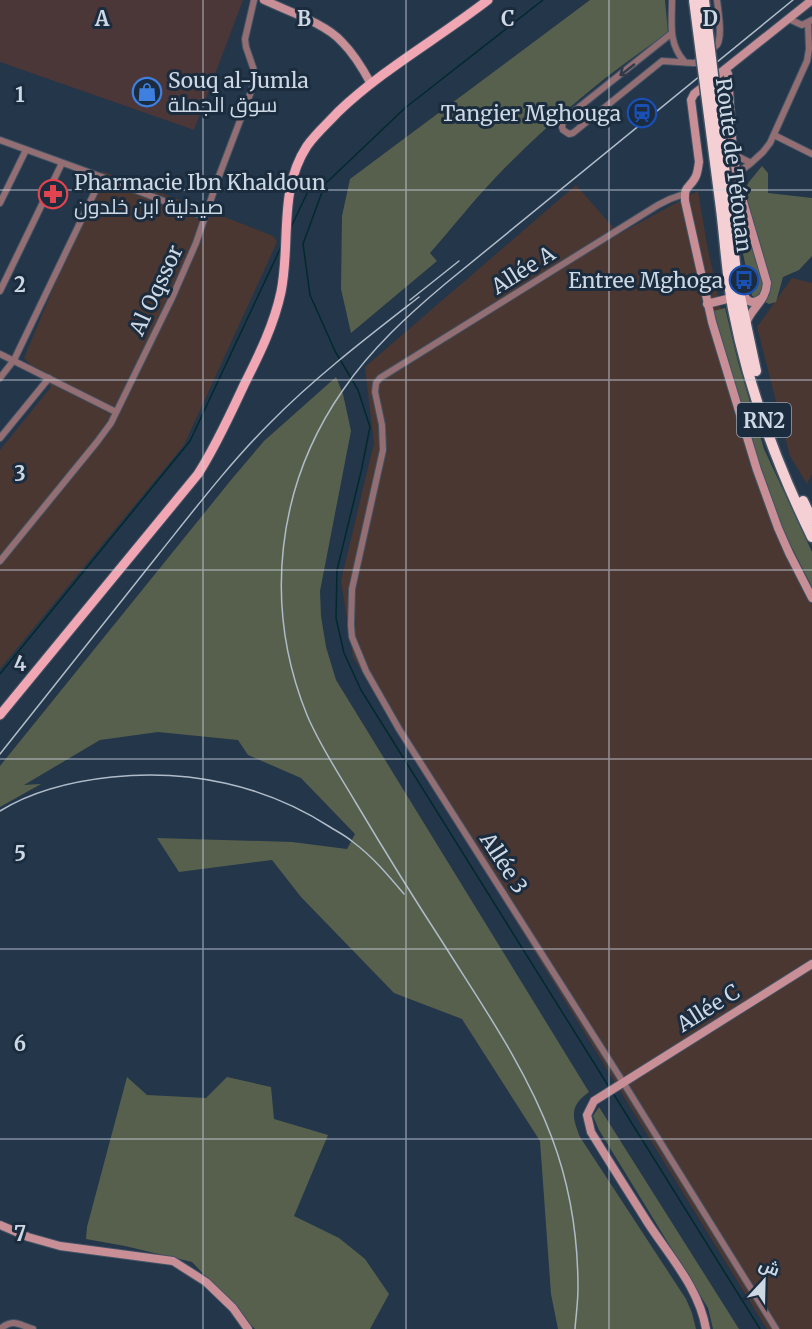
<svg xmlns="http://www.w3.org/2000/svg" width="812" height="1329" font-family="Merriweather,Cairo,serif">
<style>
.commercial{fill:#4b3638}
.industrial{fill:#4b3732}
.green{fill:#57604d}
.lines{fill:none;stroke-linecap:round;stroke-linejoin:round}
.stream{stroke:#012a2f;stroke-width:1.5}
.street-casing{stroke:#425365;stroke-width:8}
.secondary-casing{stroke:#425365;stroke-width:10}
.primary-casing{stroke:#425365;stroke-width:11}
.highway-casing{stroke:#425365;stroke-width:13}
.street{stroke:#936f74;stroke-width:6}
.secondary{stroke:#c88f97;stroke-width:8}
.primary{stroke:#f1a7b3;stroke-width:9}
.highway{stroke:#f4cfd4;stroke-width:10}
.rail{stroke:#afbbc9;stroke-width:1.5}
.highway-bridge-casing{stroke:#425365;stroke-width:13;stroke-linecap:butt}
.highway-bridge{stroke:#f4cfd4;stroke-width:10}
.oneway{stroke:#323949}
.grid{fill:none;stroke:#cdd8e4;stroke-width:1.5;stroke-opacity:0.55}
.labels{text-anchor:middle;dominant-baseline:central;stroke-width:6;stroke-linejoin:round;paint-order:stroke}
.shield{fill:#1a2c3e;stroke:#97a4b2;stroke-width:1.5}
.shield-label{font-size:20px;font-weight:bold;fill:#cdd8e4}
.poi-label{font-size:21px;fill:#cdd8e4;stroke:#1a2c3e;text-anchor:start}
.street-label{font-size:21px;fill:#cdd8e4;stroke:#1a2c3e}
.grid-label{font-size:20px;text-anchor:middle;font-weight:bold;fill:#cdd8e4;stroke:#1a2c3e;stroke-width:6;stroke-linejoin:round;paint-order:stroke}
</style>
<rect width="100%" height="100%" fill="#243649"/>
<path class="commercial" d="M0,0H243L194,130L0,62Z"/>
<path class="industrial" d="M102,171L199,207L273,236L277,242L184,445L0,669V450L51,387L24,358Z
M576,185L619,234L698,191L707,245L762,497L803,591L812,605V1329H767L353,657L341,581L374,443L365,367Z
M792,278L812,283V474L807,484L790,456L757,327Z"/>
<path class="green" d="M590,0H665L668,33C606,74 548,123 496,177C473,201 452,228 430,253L437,261L351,333L341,289L342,216L350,179Z
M762,166L768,173V193L812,198V256L799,270L783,277L776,302L769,304L752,296L731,197L744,191L749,182Z
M725,308L738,362L764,449L812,552V587L780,524L757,457L729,368L714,311Z
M336,377L343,394L351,431L320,591L321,616L326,647L336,680L589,1092C569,1106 572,1117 580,1137L686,1299L692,1313L696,1329H558L551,1294L540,1141L462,1019L394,993L301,897L272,860L179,872L157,838L292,842L347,849L355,834L301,778L248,755L238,740L158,732L100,740L24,785L41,784L0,807V766L231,480L264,441Z
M127,1077L147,1095L206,1098L227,1077L271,1087L274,1119L328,1135L294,1216L339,1238L365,1259L389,1294L370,1329H255L192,1262L125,1246L86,1239L87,1227Z
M599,1107L739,1329H713L708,1308L599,1130L593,1116Z"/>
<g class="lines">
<path class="stream" d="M325,184L303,244L310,295L335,351L358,390L370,427L361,472L337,570L336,618L344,653L361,690L609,1087
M291,227L312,183L325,184L405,108L543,0
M0,674L190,441L281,247
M613,1093L760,1329"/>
<g class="street-casing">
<path id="street" d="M672,0C672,23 668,43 684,61
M789,19L802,25L812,20
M672,33L563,120L562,127L563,130L569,134L573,133L662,61L693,63H695L702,58
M710,51C711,50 716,46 717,45C723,36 718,10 717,0
M774,135L812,154
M0,140L102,177L205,217
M733,154L751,163L743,169L737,176
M751,163L763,152L770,143L807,61L809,49L808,23
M684,194L670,199L658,205L380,378L376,383L375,392L382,425L383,450L352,589L351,625L352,637L366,671L399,729L623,1082L776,1329
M0,203L26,150
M0,291L62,163
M0,354L116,412
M0,378L14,360L102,177
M0,438L49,378
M0,561L97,442L111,423L172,298L196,243L219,176L255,81L256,76L246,47L245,39L254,0
M0,1329C14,1318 19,1325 33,1329"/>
</g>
<g class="secondary-casing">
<path id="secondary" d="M264,0C287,11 325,23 342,42C354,54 363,69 371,84
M812,0L694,94L691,100L699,162C698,167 698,173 695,178C689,189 684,185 685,201L712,322L757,470L778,528L789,553L812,598
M726,70L728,74L733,154L737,176L742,198L767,283C766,301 752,307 746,323
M741,290C746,301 751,306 762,298
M707,304L731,298
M0,1225L28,1237L60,1246L173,1261L206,1282L233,1308L248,1329
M706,1329C699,1288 670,1257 648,1223C629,1193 610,1163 591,1132L587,1115L594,1101L812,964"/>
</g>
<g class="primary-casing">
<path id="primary" d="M0,715L198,474C216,446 230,415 244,385C259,355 274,325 281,292C291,243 278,190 307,146C316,133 328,123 338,112C383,69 439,38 488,0"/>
</g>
<g class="highway-casing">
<path id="highway" d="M729,208L737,282L756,371
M721,209C725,242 727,276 733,309C748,387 777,465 812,537
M803,501L812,520"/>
</g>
<use href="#street" class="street"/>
<use href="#secondary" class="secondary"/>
<use href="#primary" class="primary"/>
<use href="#highway" class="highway"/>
<path class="rail" d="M410,300L459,261
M0,754C53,688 105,621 158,555C194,510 229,464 270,423C314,378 369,336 419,297
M0,811C34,790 74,781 112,777C189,769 265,785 330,827C338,832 346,836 353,842C373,857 388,875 404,894
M575,1329C576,1315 578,1302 578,1288C578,1237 570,1186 552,1138C526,1068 482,1005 443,943C413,897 384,850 356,803C339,774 320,746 307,715C263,606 276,486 343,390C371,349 408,315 445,284L793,0"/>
<g class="highway-bridge-casing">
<path id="highway-bridge" d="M694,0L721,209
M704,0L729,208"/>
</g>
<use href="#highway-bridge" class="highway-bridge"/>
</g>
<defs><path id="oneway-shaft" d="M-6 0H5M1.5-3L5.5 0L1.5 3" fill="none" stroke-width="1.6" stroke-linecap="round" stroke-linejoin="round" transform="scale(1.5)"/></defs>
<use class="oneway" href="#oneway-shaft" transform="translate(627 70) rotate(142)"/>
<path class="grid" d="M203,0V1329M406,0V1329M609,0V1329M0,190H812M0,380H812M0,570H812M0,759H812M0,949H812M0,1139H812"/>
<defs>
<g id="shop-ring" transform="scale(1.5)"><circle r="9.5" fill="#1a2c3e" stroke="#3f7fe0" stroke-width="1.5"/><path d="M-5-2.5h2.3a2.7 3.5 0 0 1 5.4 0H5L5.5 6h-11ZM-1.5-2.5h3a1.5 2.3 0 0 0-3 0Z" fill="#3f7fe0"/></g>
<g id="station-ring" transform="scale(1.5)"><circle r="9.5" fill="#1a2c3e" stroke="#1a4fb4" stroke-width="1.5"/><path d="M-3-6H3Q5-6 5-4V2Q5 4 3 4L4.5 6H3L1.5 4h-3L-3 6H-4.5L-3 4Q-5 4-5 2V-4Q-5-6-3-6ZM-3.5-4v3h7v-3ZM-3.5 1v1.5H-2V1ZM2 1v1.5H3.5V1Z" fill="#1a4fb4"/></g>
<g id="pharmacy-ring" transform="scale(1.5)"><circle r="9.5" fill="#1a2c3e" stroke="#e0444e" stroke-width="1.5"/><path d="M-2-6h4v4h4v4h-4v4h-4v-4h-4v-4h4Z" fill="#e0444e"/></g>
<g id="bus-ring" transform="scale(1.5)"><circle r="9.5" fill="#1a2c3e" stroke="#1a4fb4" stroke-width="1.5"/><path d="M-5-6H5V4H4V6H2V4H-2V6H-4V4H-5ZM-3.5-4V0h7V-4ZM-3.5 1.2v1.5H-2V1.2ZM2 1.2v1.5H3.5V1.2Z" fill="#1a4fb4"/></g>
</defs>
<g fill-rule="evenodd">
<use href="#shop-ring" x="147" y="92"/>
<use href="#station-ring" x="642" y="113"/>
<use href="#pharmacy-ring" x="53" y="194"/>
<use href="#bus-ring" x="744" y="280"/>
</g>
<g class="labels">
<rect class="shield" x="737" y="403" width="54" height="34" rx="4.5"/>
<g class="shield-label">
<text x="764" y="420">RN2</text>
</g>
<g class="poi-label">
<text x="168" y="80">Souq al-Jumla<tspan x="168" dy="24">سوق الجملة</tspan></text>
<text x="621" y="113" text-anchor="end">Tangier Mghouga</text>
<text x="74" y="182">Pharmacie Ibn Khaldoun<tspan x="74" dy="24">صيدلية ابن خلدون</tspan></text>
<text x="723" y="280" text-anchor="end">Entree Mghoga</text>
</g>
<g class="street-label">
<text transform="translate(734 165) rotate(83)">Route de Tétouan</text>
<text transform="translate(523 270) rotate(-32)">Allée A</text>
<text transform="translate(156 290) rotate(-65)">Al Oqssor</text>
<text transform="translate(504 863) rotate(57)">Allée 3</text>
<text transform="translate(708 1008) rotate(-32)">Allée C</text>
</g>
</g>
<g class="grid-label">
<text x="102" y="26">A</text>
<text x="304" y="26">B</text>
<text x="508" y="26">C</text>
<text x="710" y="26">D</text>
<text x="20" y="102">1</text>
<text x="20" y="292">2</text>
<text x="20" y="481">3</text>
<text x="20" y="671">4</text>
<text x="20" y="861">5</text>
<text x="20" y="1051">6</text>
<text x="20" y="1241">7</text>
</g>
<g transform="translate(764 1281) rotate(22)" stroke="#1a2c3e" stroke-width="4.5" paint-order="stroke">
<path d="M0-4.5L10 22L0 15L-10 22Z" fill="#cdd8e4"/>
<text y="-9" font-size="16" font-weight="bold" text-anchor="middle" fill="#cdd8e4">ش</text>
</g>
</svg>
